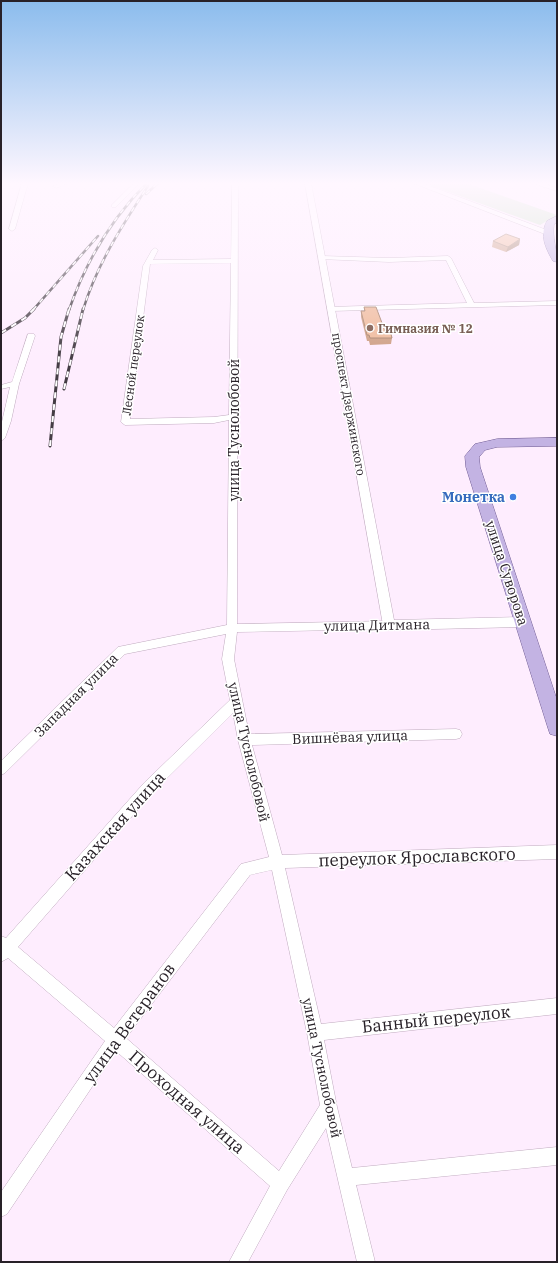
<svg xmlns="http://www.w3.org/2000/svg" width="558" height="1263" font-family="'IBM Plex Serif',serif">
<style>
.green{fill:#c8e2c5}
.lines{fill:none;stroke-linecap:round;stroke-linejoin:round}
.minor-casing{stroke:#c0abbf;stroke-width:1}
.tertiary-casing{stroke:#c0abbf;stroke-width:1}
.primary-casing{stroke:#735f96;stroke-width:1}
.minor{fill:#fff;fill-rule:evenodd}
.tertiary{fill:#fff;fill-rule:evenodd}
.primary{fill:#c3b3e3;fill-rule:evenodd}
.rail-far1-casing{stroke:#443c44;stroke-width:2.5}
.rail-casing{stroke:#443c44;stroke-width:3}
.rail-far1{stroke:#fff;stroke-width:1.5;stroke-dasharray:5;stroke-linecap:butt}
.rail{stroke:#fff;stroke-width:2;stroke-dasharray:6;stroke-linecap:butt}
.wall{fill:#ce9f84}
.shaded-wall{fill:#a7826c}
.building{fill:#efb99a;stroke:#a7826c}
.education-dot{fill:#8d6e63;stroke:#fff;stroke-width:1.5}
.shop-dot{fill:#3f7fe0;stroke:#fff;stroke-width:1.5}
.labels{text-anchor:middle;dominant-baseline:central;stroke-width:3;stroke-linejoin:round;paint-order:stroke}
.far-education-label{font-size:12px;font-weight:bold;fill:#785e54;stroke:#fff;text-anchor:start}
.far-street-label{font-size:12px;fill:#282128;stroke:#fff}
.street-label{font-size:14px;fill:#282128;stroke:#fff}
.shop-label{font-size:14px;font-weight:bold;fill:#366cbe;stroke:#fff;text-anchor:end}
.near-street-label{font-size:17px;fill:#282128;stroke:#fff}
</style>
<rect width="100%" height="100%" fill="#feedfe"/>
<path class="green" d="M424,183H466L557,215L540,225Z"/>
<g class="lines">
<g class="minor-casing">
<path id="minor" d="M22,183H28L15,229L12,231L9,229Z
M60,183H69L56,188L53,186Z
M134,183H140L116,207H112V205Z
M232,183H238L237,624L389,621L393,622L394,625L393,628L389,629L237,632L234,659L249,734L456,729L460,730L462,734L460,738L456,739L252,745L282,855L557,845V859L285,868L321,1024L557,998V1014L324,1040L337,1107L352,1168L557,1147V1165L356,1185L375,1262H357L326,1128L287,1190L248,1262H229L270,1186L116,1051L7,1214L1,1217V1192L105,1041L8,958L1,962V936L6,938L144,783L230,700L222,659L226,634L125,654L5,773L1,775V761L118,647L227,625L229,420L214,423L125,425L121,422L143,266L152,250L155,248L158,250L153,260L231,259ZM231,263L229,415L214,417L130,419L150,264ZM233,713L238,740L269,857L241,864L114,1028L18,947L154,791ZM272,870L307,1033L320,1105L279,1171L126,1038L250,875Z
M533,183H542L557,188V191Z
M322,256L389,258L448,256L451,258L474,303L557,301V305L331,311L327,309L328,307L467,303L446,260L389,262L320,259L319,258Z
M28,334H34L35,336L19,384L11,421L5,438L1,441V426L10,387L1,389V385L12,382Z"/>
</g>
<g class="tertiary-casing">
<path id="tertiary" d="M305,183H311L394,620L523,617L528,618L529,622L528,626L523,627L389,630L384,629L383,625Z
M413,183H422L552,232L548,234H545Z"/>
</g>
<g class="primary-casing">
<path id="primary" d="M557,216V223L554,224C552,238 557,249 557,262L553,261C546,249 539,235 547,221Z
M557,438V446L497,447L485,450L479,457L480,467L557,700V736L550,734L548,728L466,467L465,456L475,444L497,439Z"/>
</g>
<use href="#minor" class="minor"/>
<use href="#tertiary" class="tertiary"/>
<use href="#primary" class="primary"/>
<g class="rail-far1-casing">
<path id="rail-far1" d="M146,194L158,183
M33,310L98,236
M69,310C86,261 111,219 147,183
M83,310C97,264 122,226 148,186"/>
</g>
<g class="rail-casing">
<path id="rail" d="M1,333L25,318L34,309
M64,389L83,309
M50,446L61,337L69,309"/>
</g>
<use href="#rail-far1" class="rail-far1"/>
<use href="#rail" class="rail"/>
</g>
<path class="wall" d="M520,239L519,245L506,252L492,247L493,241Z
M364,307L385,331L392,338L391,344L370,345L369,341H367L361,317V311H364Z"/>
<path class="shaded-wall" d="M520,239L519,245L506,252L508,247Z"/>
<path class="building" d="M506,234L520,239L508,247L493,241Z
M364,307H376L385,331L390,330L392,338H370L369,335H367L361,311H365Z"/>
<linearGradient id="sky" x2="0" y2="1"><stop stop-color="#8bbced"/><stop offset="0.51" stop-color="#fff7ff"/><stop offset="1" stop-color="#fff7ff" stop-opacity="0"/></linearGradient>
<rect width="558" height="360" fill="url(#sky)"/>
<circle class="education-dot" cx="370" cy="328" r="4"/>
<circle class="shop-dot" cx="513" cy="497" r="4"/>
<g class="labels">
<g class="far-education-label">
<text x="378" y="328">Гимназия № 12</text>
</g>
<g class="far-street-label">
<text transform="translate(133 365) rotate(-82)">Лесной переулок</text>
<text transform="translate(349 404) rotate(80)">проспект Дзержинского</text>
</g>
<g class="street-label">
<text transform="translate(234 430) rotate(-90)">улица Туснолобовой</text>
<text transform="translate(507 573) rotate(72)">улица Суворова</text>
<text transform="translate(377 625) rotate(-1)">улица Дитмана</text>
<text transform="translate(76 695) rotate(-45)">Западная улица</text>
<text transform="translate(350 737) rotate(-2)">Вишнёвая улица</text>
<text transform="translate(249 752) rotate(77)">улица Туснолобовой</text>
<text transform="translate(322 1068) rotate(78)">улица Туснолобовой</text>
</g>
<g class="shop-label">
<text x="505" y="497">Монетка</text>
</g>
<g class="near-street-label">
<text transform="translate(115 826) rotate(-48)">Казахская улица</text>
<text transform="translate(417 857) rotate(-2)">переулок Ярославского</text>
<text transform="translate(436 1019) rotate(-6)">Банный переулок</text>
<text transform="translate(129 1023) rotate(-54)">улица Ветеранов</text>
<text transform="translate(187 1102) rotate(41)">Проходная улица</text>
</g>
</g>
<rect width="558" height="1263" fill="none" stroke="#282128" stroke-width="4"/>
</svg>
